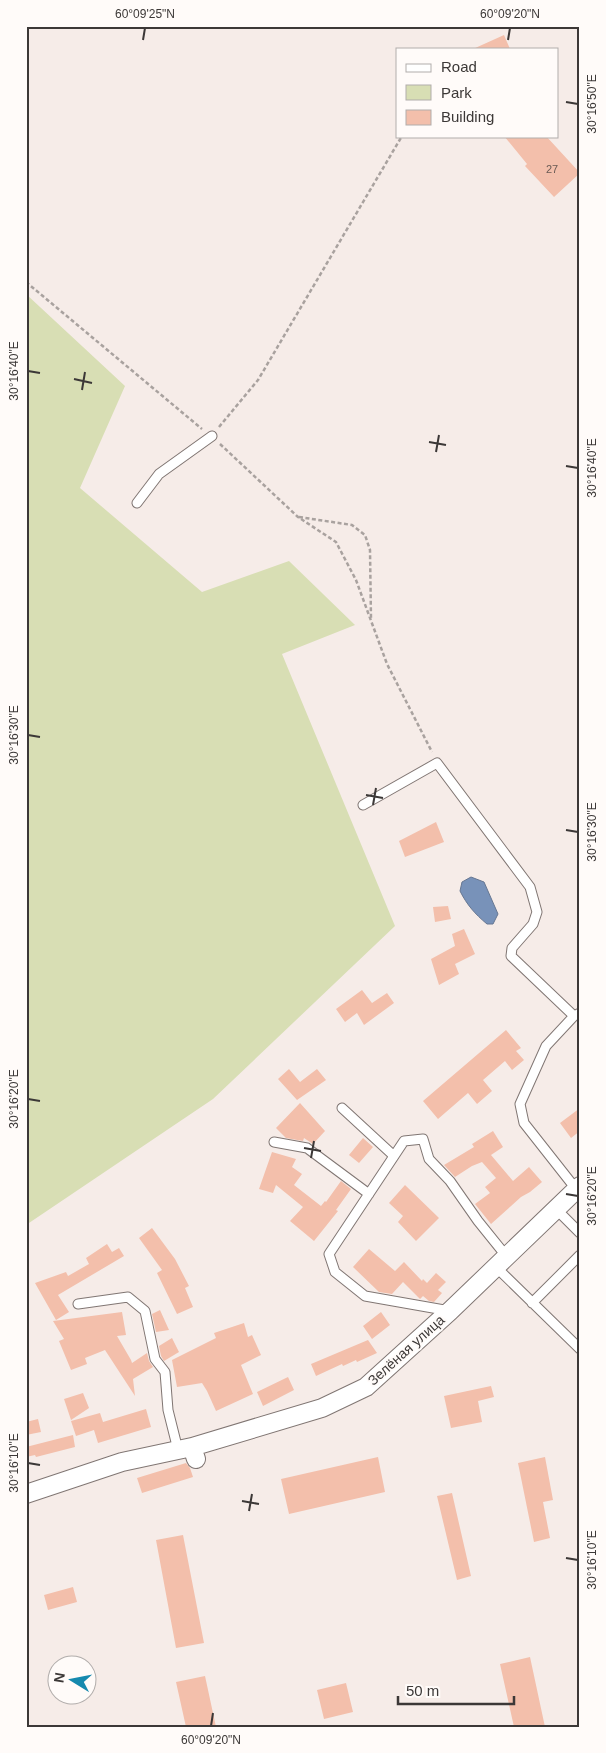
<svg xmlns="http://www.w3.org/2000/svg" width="606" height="1753" font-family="Helvetica,sans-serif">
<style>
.green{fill:#d8deb4}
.water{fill:#7892b9;stroke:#667792}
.building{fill:#f3bfab}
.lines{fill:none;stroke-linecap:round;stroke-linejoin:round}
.lane-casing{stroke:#807673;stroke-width:11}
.street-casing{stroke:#807673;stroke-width:20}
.path{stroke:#a9a29f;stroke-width:2.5;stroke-dasharray:4 2.5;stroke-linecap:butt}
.lane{stroke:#fff;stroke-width:9}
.street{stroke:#fff;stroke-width:18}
.ticks{fill:none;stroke:#3c3837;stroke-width:2}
.labels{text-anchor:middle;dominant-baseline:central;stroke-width:4;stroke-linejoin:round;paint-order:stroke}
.number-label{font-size:11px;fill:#6a5a54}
.street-label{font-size:14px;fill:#3c3837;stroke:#fffbf9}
.neatline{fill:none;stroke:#3c3837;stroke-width:2}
.ticks-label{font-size:12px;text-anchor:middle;fill:#3c3837}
</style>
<rect width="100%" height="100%" fill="#f6ece8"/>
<path class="green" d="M26,294L125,386L80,488L202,592L289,561L355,625L282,654L395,926L213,1099L26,1225Z"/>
<path class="water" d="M471,877L484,882L498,914L493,924H487C475,914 467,905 460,891L462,882Z"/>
<path class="building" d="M504,35L510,49H473Z
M504,136H546L580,173L554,197L525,166L527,164Z
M436,822L444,842L405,857L399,841Z
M448,906L451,919L435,922L433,907Z
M464,929L475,954L455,964L459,974L439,985L431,959L455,946L452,934Z
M362,990L372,1003L387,993L394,1003L364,1025L357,1013L345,1022L336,1009Z
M506,1030L521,1048L516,1051L524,1060L512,1070L505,1061L483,1080L492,1091L477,1104L468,1093L438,1119L423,1101Z
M289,1069L300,1082L317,1069L326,1080L297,1100L278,1079Z
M300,1103L325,1131L313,1144L304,1138L303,1141L286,1138L276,1128Z
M580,1108V1131L571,1138L560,1123Z
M493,1131L503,1147L491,1155L513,1181L529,1167L542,1182L530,1192L521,1197L491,1224L475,1204L490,1193L485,1187L496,1178L482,1162L472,1166L455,1177L444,1165L474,1147L472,1144Z
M363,1138L373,1147L359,1163L349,1155Z
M272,1152L296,1159L292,1167L302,1174L294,1185L321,1206L325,1201L326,1202L341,1181L351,1189L336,1210L338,1211L314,1241L290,1221L303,1207L276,1185L273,1193L259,1189Z
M405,1185L439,1218L416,1241L398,1222L403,1216L389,1203Z
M152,1228L175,1259L189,1286L185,1288L193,1307L177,1314L157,1273L162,1270L139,1238Z
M107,1244L112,1252L119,1248L124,1256L58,1295L69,1312L56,1320L35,1283L66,1272L68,1276L89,1264L86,1258Z
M369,1249L395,1271L404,1262L422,1281L423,1279L427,1283L436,1273L446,1282L438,1290L442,1293L434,1302L429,1301L423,1296L420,1299L403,1282L392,1294L379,1292L353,1267Z
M160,1310L169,1330L156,1332L152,1314Z
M122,1312L126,1335L117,1336L131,1360L132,1363L147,1353L149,1361L153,1367L133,1379L135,1396L105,1350L85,1358L87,1364L71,1370L59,1341L64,1339L53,1321Z
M381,1312L390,1325L372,1339L363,1326Z
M244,1323L248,1337L252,1335L261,1355L241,1365L253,1394L216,1411L207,1391L202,1383L177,1387L172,1360L216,1338L214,1333Z
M172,1338L179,1352L164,1361L161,1356L159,1346Z
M368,1340L377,1353L357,1362L356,1360L343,1366L342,1364L316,1376L311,1364Z
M288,1377L294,1390L263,1406L257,1392Z
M491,1386L494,1397L478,1401L482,1422L451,1428L444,1396Z
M83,1393L89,1408L71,1420L64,1399Z
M146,1409L151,1427L98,1443L94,1430L76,1436L71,1421L100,1413L103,1422Z
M38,1419L41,1432L26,1435V1422Z
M73,1435L75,1447L36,1457L35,1455L26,1457V1447Z
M378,1457L385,1492L289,1514L281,1479Z
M545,1457L553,1500L543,1502L550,1538L534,1542L518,1463Z
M186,1463L190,1468L193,1477L142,1493L137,1478Z
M452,1493L471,1576L457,1580L437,1496Z
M183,1535L204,1643L176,1648L156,1540Z
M73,1587L77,1602L48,1610L44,1595Z
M530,1657L545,1727H514L500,1664Z
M205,1676L216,1727H186L176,1682Z
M346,1683L353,1712L324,1719L317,1690Z"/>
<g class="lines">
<g class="lane-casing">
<path id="lane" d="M137,503L159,474L212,436
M363,805L437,763L530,887L537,912L533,924L512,948L511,956L574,1016
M342,1108L394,1156
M274,1142L307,1148L369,1194
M576,1189L524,1123L520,1104L546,1046L574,1016L580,1013
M556,1209L580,1233
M496,1267L580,1349
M532,1303L580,1255
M78,1304L128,1297L145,1311L155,1359L165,1372L168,1410L178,1450
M450,1311L365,1296L335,1272L329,1254L404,1141L423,1139L429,1159L450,1181L478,1221L507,1257"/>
</g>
<g class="street-casing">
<path id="street" d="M196,1459L192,1447L322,1408L366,1387L450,1311L580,1186
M26,1494L122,1462L192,1447"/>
</g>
<path class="path" d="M26,282L202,429
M219,427L258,380L402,136
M220,444L298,517L336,542L356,580L387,664L432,752
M299,517L352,525L365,535L370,550L371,619"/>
<use href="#lane" class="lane"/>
<use href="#street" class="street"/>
</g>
<path class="ticks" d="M143,40L145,28M508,40L510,28M566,102L578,104M28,371L40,373M74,379L92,383M82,390L85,372M429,442L446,445M436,452L439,435M566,466L578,468M28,735L40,737M366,795L383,798M373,805L376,788M566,830L578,832M28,1099L40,1101M304,1148L321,1151M311,1158L314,1141M566,1194L578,1196M28,1463L40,1465M242,1501L259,1504M249,1511L252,1494M566,1558L578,1560M211,1726L213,1713"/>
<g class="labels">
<g class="number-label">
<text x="552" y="169">27</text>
</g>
<g class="street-label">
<text transform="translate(406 1350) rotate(-42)">Зелёная улица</text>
</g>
</g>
<rect width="606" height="1753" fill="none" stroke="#fffbf9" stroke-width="55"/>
<rect x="396" y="48" width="162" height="90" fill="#fffbf9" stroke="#b1adab"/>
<rect x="406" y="64" width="25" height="8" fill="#ffffff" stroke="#b1adab"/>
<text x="441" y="72" font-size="15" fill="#3c3837">Road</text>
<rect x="406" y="85" width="25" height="15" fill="#d8deb4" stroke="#b1adab"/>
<text x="441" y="98" font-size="15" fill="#3c3837">Park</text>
<rect x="406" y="110" width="25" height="15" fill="#f3bfab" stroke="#b1adab"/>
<text x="441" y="122" font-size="15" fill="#3c3837">Building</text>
<g transform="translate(72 1680) rotate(280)"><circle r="24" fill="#fffbf9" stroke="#b1adab"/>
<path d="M0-4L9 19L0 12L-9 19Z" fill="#1689ae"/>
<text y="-8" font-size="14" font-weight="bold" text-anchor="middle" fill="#3c3837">N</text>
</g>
<path d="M398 1696v8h116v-8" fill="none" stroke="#3c3837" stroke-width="2.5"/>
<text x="406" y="1696" font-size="15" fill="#3c3837" stroke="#fffbf9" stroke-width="4" paint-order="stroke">50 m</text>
<rect x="28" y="28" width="550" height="1698" class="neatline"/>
<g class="ticks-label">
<text x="145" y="18">60°09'25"N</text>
<text x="510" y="18">60°09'20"N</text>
<text transform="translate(592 104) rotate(-90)" y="4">30°16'50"E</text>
<text transform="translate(14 371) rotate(-90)" y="4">30°16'40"E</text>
<text transform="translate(592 468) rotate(-90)" y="4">30°16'40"E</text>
<text transform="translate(14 735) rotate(-90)" y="4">30°16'30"E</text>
<text transform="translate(592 832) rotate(-90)" y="4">30°16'30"E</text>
<text transform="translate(14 1099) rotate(-90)" y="4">30°16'20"E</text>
<text transform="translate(592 1196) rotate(-90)" y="4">30°16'20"E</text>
<text transform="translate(14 1463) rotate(-90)" y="4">30°16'10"E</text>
<text transform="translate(592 1560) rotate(-90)" y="4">30°16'10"E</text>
<text x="211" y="1744">60°09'20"N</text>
</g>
</svg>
